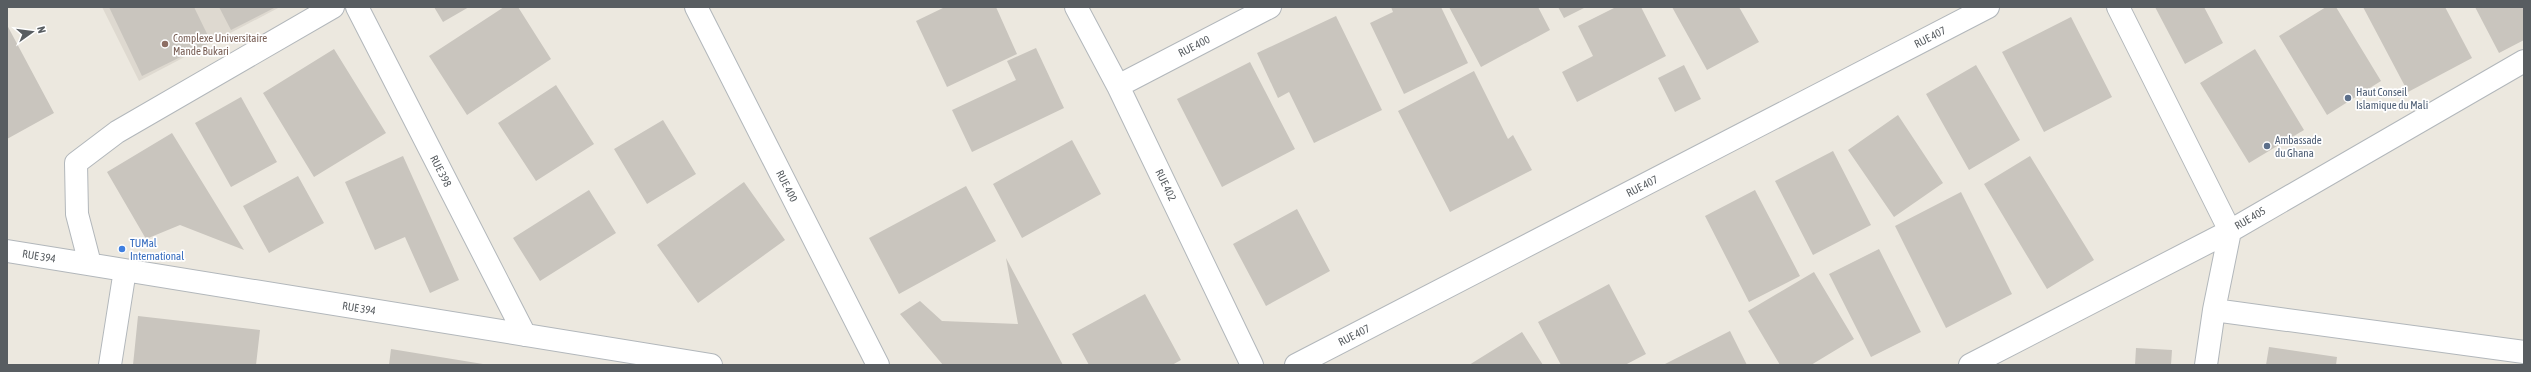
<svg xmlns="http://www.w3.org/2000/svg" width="2531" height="372" font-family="'Asap Condensed',sans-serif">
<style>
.education{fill:#ded9d0}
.building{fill:#c9c5be}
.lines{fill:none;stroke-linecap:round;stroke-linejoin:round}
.minor-casing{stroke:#b2b7bb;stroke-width:24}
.minor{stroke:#fff;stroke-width:22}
.education-dot{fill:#8d6e63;stroke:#fff;stroke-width:1.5}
.service-dot{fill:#5c6f8a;stroke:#fff;stroke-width:1.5}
.shop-dot{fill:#3f7fe0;stroke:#fff;stroke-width:1.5}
.labels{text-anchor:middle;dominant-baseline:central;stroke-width:3.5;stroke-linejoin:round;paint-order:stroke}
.street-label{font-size:11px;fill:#585d61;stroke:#fff}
.education-label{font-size:11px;fill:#785e54;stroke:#fff;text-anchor:start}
.service-label{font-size:11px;fill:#4e5e75;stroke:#fff;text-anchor:start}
.shop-label{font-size:11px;fill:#366cbe;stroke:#fff;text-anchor:start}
</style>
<rect width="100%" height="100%" fill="#ece8df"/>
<path class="education" d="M102,7H280L139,81Z"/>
<path class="building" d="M109,7H194L211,42L142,76Z
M219,7H276L231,30Z
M434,7H469L443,22Z
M504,7H518L551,59L467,115L429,56Z
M945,7H996L1017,54L947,87L916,21Z
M1391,7H1441L1468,63L1404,94L1370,23L1393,12Z
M1449,7H1538L1550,30L1481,67Z
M1558,7H1586L1564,18Z
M1616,7H1641L1666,56L1577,102L1562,72L1593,56L1578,26Z
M1672,7H1739L1759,42L1707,70Z
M2155,7H2204L2223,43L2185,64Z
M2326,7H2336L2381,81L2327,115L2279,36Z
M2363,7H2445L2472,58L2408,92Z
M2475,7H2524V40L2499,53Z
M1336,16L1382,110L1314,143L1289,92L1278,98L1257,53Z
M2071,17L2112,97L2044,132L2002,52Z
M7,25L54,113L7,139Z
M1036,48L1064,108L972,152L952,110L1016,80L1007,61Z
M334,49L386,133L314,177L263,93Z
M2255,49L2304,130L2249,163L2200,83Z
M1250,62L1295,149L1222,187L1177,99Z
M1684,65L1701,99L1675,112L1658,78Z
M1976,65L2020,140L1969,170L1926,94Z
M1474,71L1508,139L1513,135L1532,170L1450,212L1398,111Z
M556,85L594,144L536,181L498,123Z
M241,97L277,162L231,187L195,123Z
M1898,115L1943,183L1894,217L1848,150Z
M663,120L696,174L647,204L614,149Z
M172,133L244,250L180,225L146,239L107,172Z
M1072,140L1101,194L1022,238L993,184Z
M1833,151L1871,225L1813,255L1775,181Z
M403,156L459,280L430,293L405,237L375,250L345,182Z
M2030,156L2094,260L2047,289L1984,184Z
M298,176L324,223L269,253L243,206Z
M744,182L785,240L698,303L657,245Z
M966,186L996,241L899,294L869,238Z
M589,190L616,233L540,281L513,238Z
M1755,190L1800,276L1749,302L1705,216Z
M1961,192L2012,294L1946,328L1895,226Z
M1297,209L1330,271L1266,306L1233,244Z
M1879,249L1921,332L1871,357L1829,274Z
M1006,258L1063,365H943L900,314L920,301L942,321L1018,324Z
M1814,272L1854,339L1811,365H1780L1748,311Z
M1609,284L1646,354L1625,365H1561L1538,322Z
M1145,294L1181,360L1172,365H1089L1072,334Z
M138,316L260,330L256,365H133Z
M1730,331L1747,365H1666L1665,364Z
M1522,332L1543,365H1469Z
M2269,347L2337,357L2336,365H2266Z
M2136,348L2172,350L2171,365H2135Z
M391,349L483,364L482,365H389Z"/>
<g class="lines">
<g class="minor-casing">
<path id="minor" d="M357,7L525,335
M696,7L878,365
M1076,7L1118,86L1252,365
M2118,7L2230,231L2214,310L2206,365
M1118,86L1270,7
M7,251L711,365
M90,264L77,214L76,163L117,132L333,7
M2214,310L2524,352
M110,365L125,270
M1296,365L1988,7
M1970,365L2230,231L2524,61"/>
</g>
<use href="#minor" class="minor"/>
</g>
<circle class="education-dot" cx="165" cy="44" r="4"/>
<g class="service-dot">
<circle cx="2348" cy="98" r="4"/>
<circle cx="2267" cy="146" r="4"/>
</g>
<circle class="shop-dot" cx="122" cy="249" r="4"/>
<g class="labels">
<g class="street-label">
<text transform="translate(1930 37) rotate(-27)">RUE 407</text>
<text transform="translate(1194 46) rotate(-27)">RUE 400</text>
<text transform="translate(441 171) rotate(63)">RUE 398</text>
<text transform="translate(1166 185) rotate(64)">RUE 402</text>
<text transform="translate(787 186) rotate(63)">RUE 400</text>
<text transform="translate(1642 186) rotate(-27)">RUE 407</text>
<text transform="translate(2250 218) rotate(-30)">RUE 405</text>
<text transform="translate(39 256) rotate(9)">RUE 394</text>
<text transform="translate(359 308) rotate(9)">RUE 394</text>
<text transform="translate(1354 335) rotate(-27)">RUE 407</text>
</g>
<g class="education-label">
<text x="173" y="38">Complexe Universitaire<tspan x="173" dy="13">Mande Bukari</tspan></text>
</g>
<g class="service-label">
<text x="2356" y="92">Haut Conseil<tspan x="2356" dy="13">Islamique du Mali</tspan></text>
<text x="2275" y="140">Ambassade<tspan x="2275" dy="13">du Ghana</tspan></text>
</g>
<g class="shop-label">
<text x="130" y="243">TUMal<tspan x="130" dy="13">International</tspan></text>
</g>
</g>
<rect width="2531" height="372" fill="none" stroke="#585d61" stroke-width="16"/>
<g transform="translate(32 32) rotate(76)" stroke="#ffffff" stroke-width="3" paint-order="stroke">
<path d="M0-3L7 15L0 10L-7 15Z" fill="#585d61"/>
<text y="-6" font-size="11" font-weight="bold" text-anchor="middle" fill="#585d61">N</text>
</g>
</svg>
